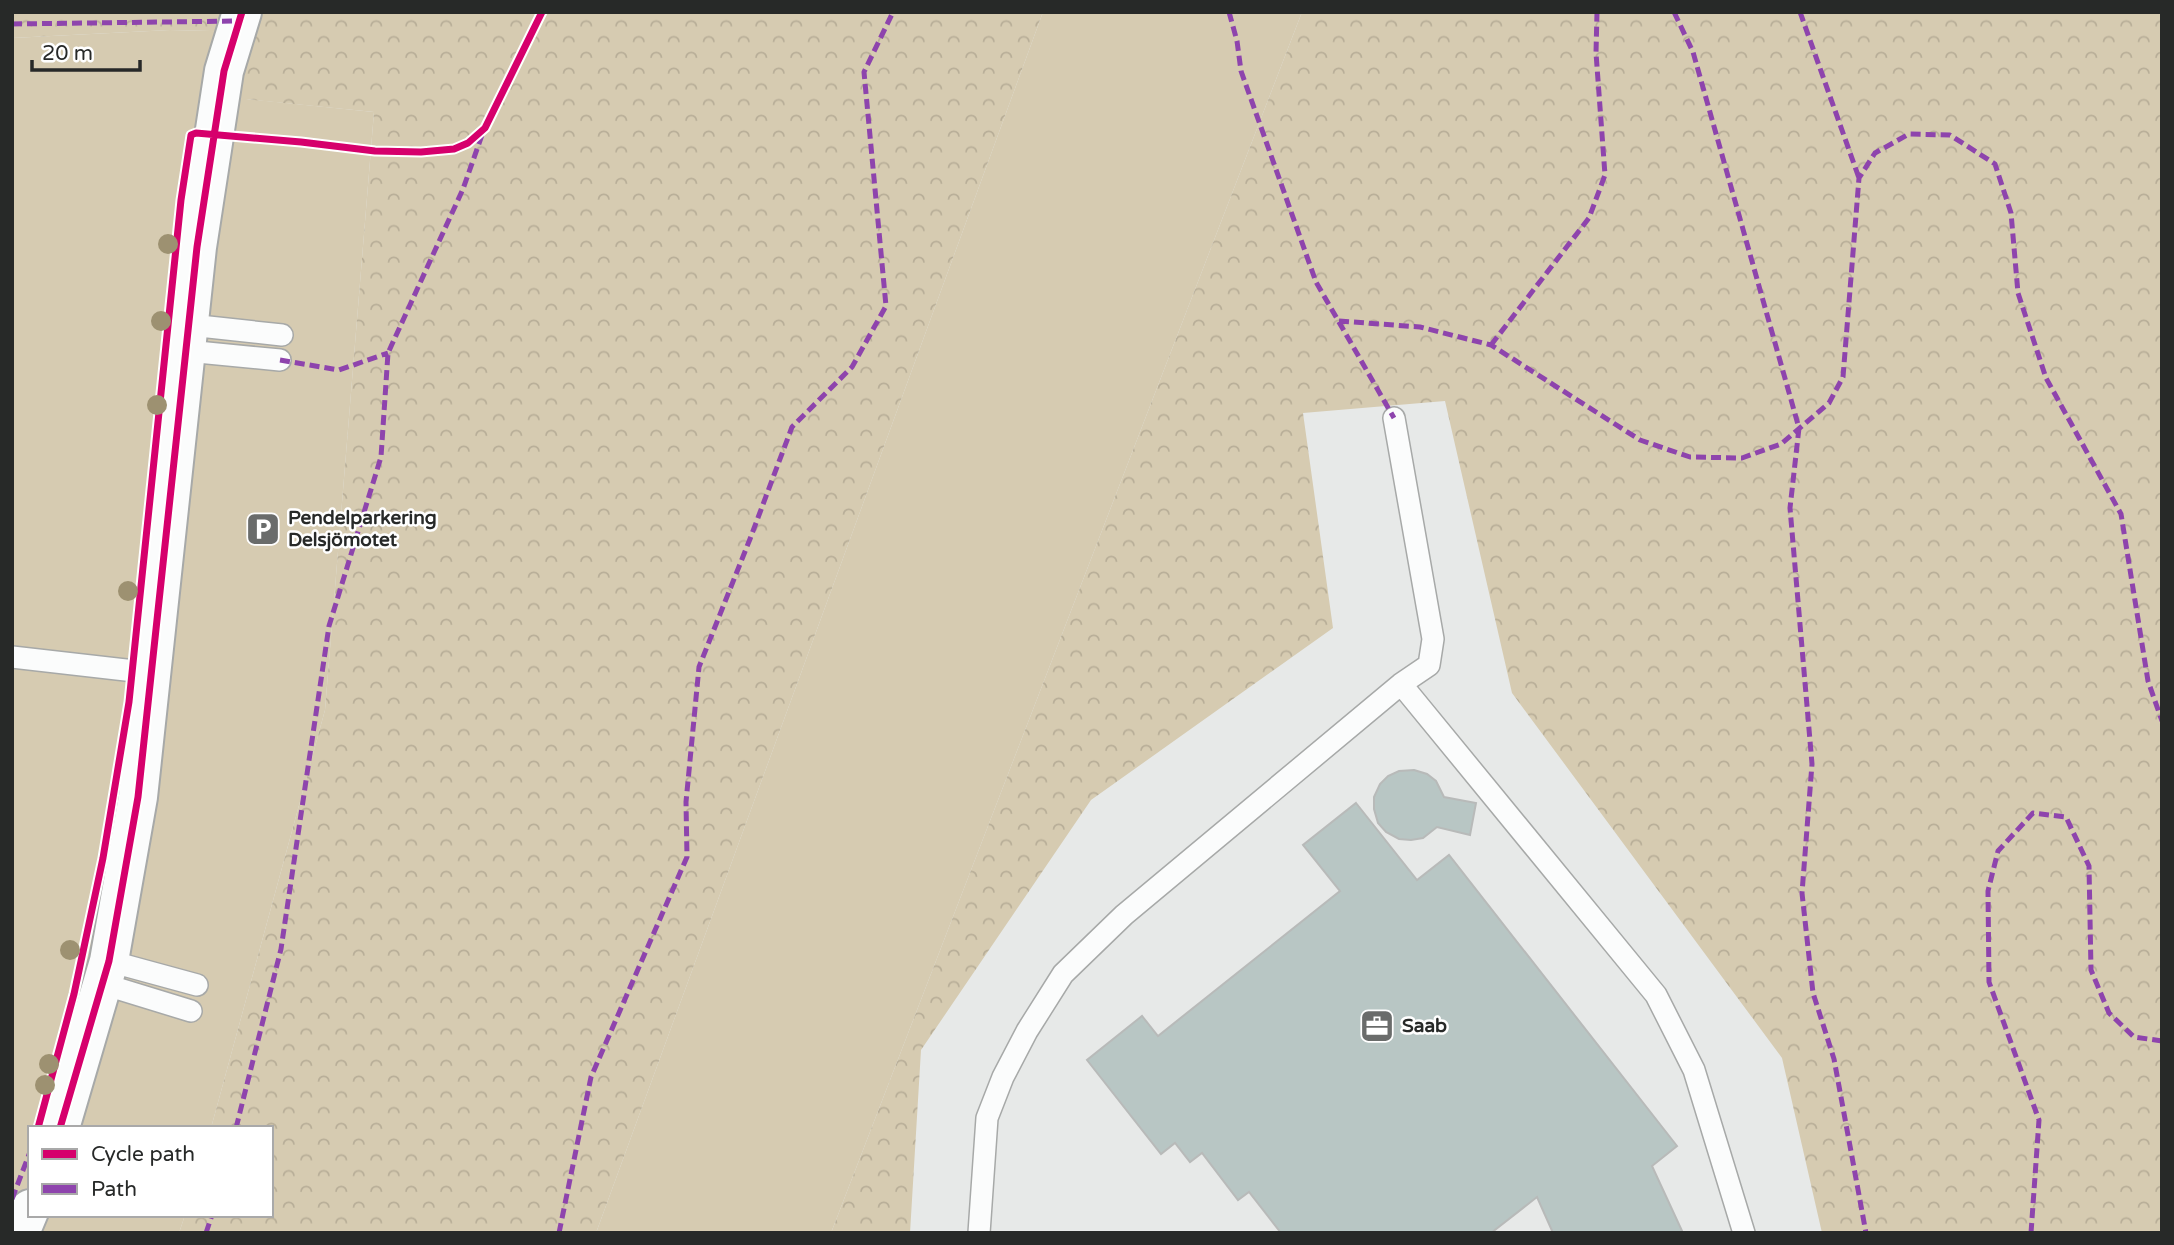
<svg xmlns="http://www.w3.org/2000/svg" width="2174" height="1245" font-family="'Varela Round',sans-serif">
<style>
.grass{fill:#d6cbb1}
.forest{fill:url(#forest-crowns)}
.building{fill:#b8c6c4;stroke:#b8bab9;stroke-width:2}
.lines{fill:none;stroke-linecap:round;stroke-linejoin:round}
.lane-casing{stroke:#a7a9a8;stroke-width:24}
.street-casing{stroke:#a7a9a8;stroke-width:42}
.lane{stroke:#fbfcfc;stroke-width:21}
.street{stroke:#fbfcfc;stroke-width:38}
.quiet{stroke:#8e44ad;stroke-width:5;stroke-dasharray:10 5;stroke-linecap:butt}
.cycleway-casing{stroke:#fff;stroke-width:11}
.cycleway{stroke:#d6006c;stroke-width:7}
.tree{fill:#9d9171}
.labels{text-anchor:middle;dominant-baseline:central;stroke-width:5;stroke-linejoin:round;paint-order:stroke}
.poi-label{font-size:19px;font-weight:bold;fill:#272928;stroke:#fff;text-anchor:start}
</style>
<defs>
<pattern id="forest-crowns" width="20" height="18" patternUnits="userSpaceOnUse" patternTransform="scale(1.75)"><rect width="20" height="18" fill="#d6cbb1"/><path d="M2 6a3 3 0 1 1 6 0M12 15a3 3 0 1 1 6 0" fill="none" stroke="#b8ae98"/></pattern>
</defs>
<rect width="100%" height="100%" fill="#e7e9e8"/>
<path class="grass" d="M1043,12H1302L831,1233H596Z
M170,30L251,32L246,99L374,112L325,710L211,1128H30V1215H185L179,1233H12V38Z"/>
<path class="forest" d="M12,12H1043L596,1233H179L185,1215H271V1128H211L325,710L374,112L245,99L250,32L170,30L12,38Z
M1302,12H2162V1233H1822L1782,1058L1512,693L1445,401L1303,413L1333,628L1091,800L921,1050L910,1233H831Z"/>
<path class="building" d="M1414,770L1427,774L1436,781L1444,797L1476,803L1470,835L1437,827L1423,838L1411,840L1399,839L1386,832L1378,823L1374,809V797L1380,784L1388,776L1399,771Z
M1356,803L1417,880L1449,855L1677,1146L1652,1166L1683,1233H1553L1537,1197L1491,1233H1281L1249,1192L1238,1200L1202,1153L1190,1162L1175,1143L1161,1154L1087,1060L1142,1016L1158,1036L1340,891L1303,845Z"/>
<g class="lines">
<g class="lane-casing">
<path id="lane" d="M190,325L282,335
M187,351L280,360
M12,657L152,673
M1401,684L1656,995L1694,1070L1744,1233
M109,961L197,985
M103,984L191,1011
M979,1233L987,1118L1003,1077L1027,1031L1063,974L1124,915L1401,684L1429,665L1433,639L1394,418"/>
</g>
<g class="street-casing">
<path id="street" d="M60,1128L109,961L138,797L197,247L224,71L242,12
M20,1233L30,1209"/>
</g>
<use href="#lane" class="lane"/>
<use href="#street" class="street"/>
<path class="quiet" d="M1229,12L1237,41L1241,71L1316,282L1394,418
M1674,12L1693,52L1799,428L1790,508L1812,764L1802,893L1813,993L1834,1059L1866,1233
M1800,12L1859,178
M12,24L239,21
M1339,321L1420,327L1491,345L1640,440L1690,457L1742,458L1781,444L1829,403L1843,377L1859,178L1875,153L1909,134L1950,135L1995,164L2011,213L2018,293L2046,378L2121,514L2148,681L2162,721
M1491,345L1589,218L1605,175L1596,53L1597,12
M280,360L339,370L388,353
M236,1128L281,949L329,626L381,457L388,353L463,189L482,135
M12,1199L30,1152
M206,1233L212,1215
M559,1233L591,1077L687,857L686,802L699,667L750,539L792,427L852,367L886,306L864,72L893,12
M2031,1233L2039,1120L1989,982L1988,891L1998,851L2033,813L2066,817L2089,866L2091,970L2109,1013L2134,1037L2162,1041"/>
<g class="cycleway-casing">
<path id="cycleway" d="M38,1128L74,994L103,858L129,702L181,200L191,135L196,133L301,142L375,151L421,152L454,149L468,143L485,128L542,12
M60,1128L109,961L138,797L197,247L224,71L242,12"/>
</g>
<use href="#cycleway" class="cycleway"/>
</g>
<g class="tree">
<circle cx="168" cy="244" r="10"/>
<circle cx="161" cy="321" r="10"/>
<circle cx="157" cy="405" r="10"/>
<circle cx="128" cy="591" r="10"/>
<circle cx="70" cy="950" r="10"/>
<circle cx="49" cy="1064" r="10"/>
<circle cx="45" cy="1085" r="10"/>
</g>
<defs>
<g id="parking-square" transform="scale(1.75)"><rect x="-9" y="-9" width="18" height="18" rx="4" fill="#6a6c6b" stroke="#fff"/><path d="M-3.5-5.5H1a3.5 3.5 0 0 1 0 7H-1V5.5H-3.5ZM-1-3.4V-.6H.8a1.4 1.4 0 0 0 0-2.8Z" fill="#fff"/></g>
<g id="office-square" transform="scale(1.75)"><rect x="-9" y="-9" width="18" height="18" rx="4" fill="#6a6c6b" stroke="#fff"/><path d="M-6-3h4V-5.5h4V-3h4V5H-6ZM-1-4.5V-3h2v-1.5ZM-6 0V1H6V0Z" fill="#fff"/></g>
</defs>
<g fill-rule="evenodd">
<use href="#parking-square" x="263" y="529"/>
<use href="#office-square" x="1377" y="1026"/>
</g>
<g class="labels">
<g class="poi-label">
<text x="288" y="518">Pendelparkering<tspan x="288" dy="22">Delsjömotet</tspan></text>
<text x="1402" y="1026">Saab</text>
</g>
</g>
<rect width="2174" height="1245" fill="none" stroke="#272928" stroke-width="28"/>
<rect x="28" y="1126" width="245" height="91" fill="#ffffff" stroke="#a9a9a9" stroke-width="2"/>
<rect x="42" y="1149" width="35" height="10" fill="#d6006c" stroke="#a9a9a9" stroke-width="2"/>
<text x="91" y="1161" font-size="21" fill="#272928">Cycle path</text>
<rect x="42" y="1184" width="35" height="10" fill="#8e44ad" stroke="#a9a9a9" stroke-width="2"/>
<text x="91" y="1196" font-size="21" fill="#272928">Path</text>
<path d="M32 60v10h108v-10" fill="none" stroke="#272928" stroke-width="3.5"/>
<text x="42" y="60" font-size="21" fill="#272928" stroke="#ffffff" stroke-width="5" paint-order="stroke">20 m</text>
</svg>
